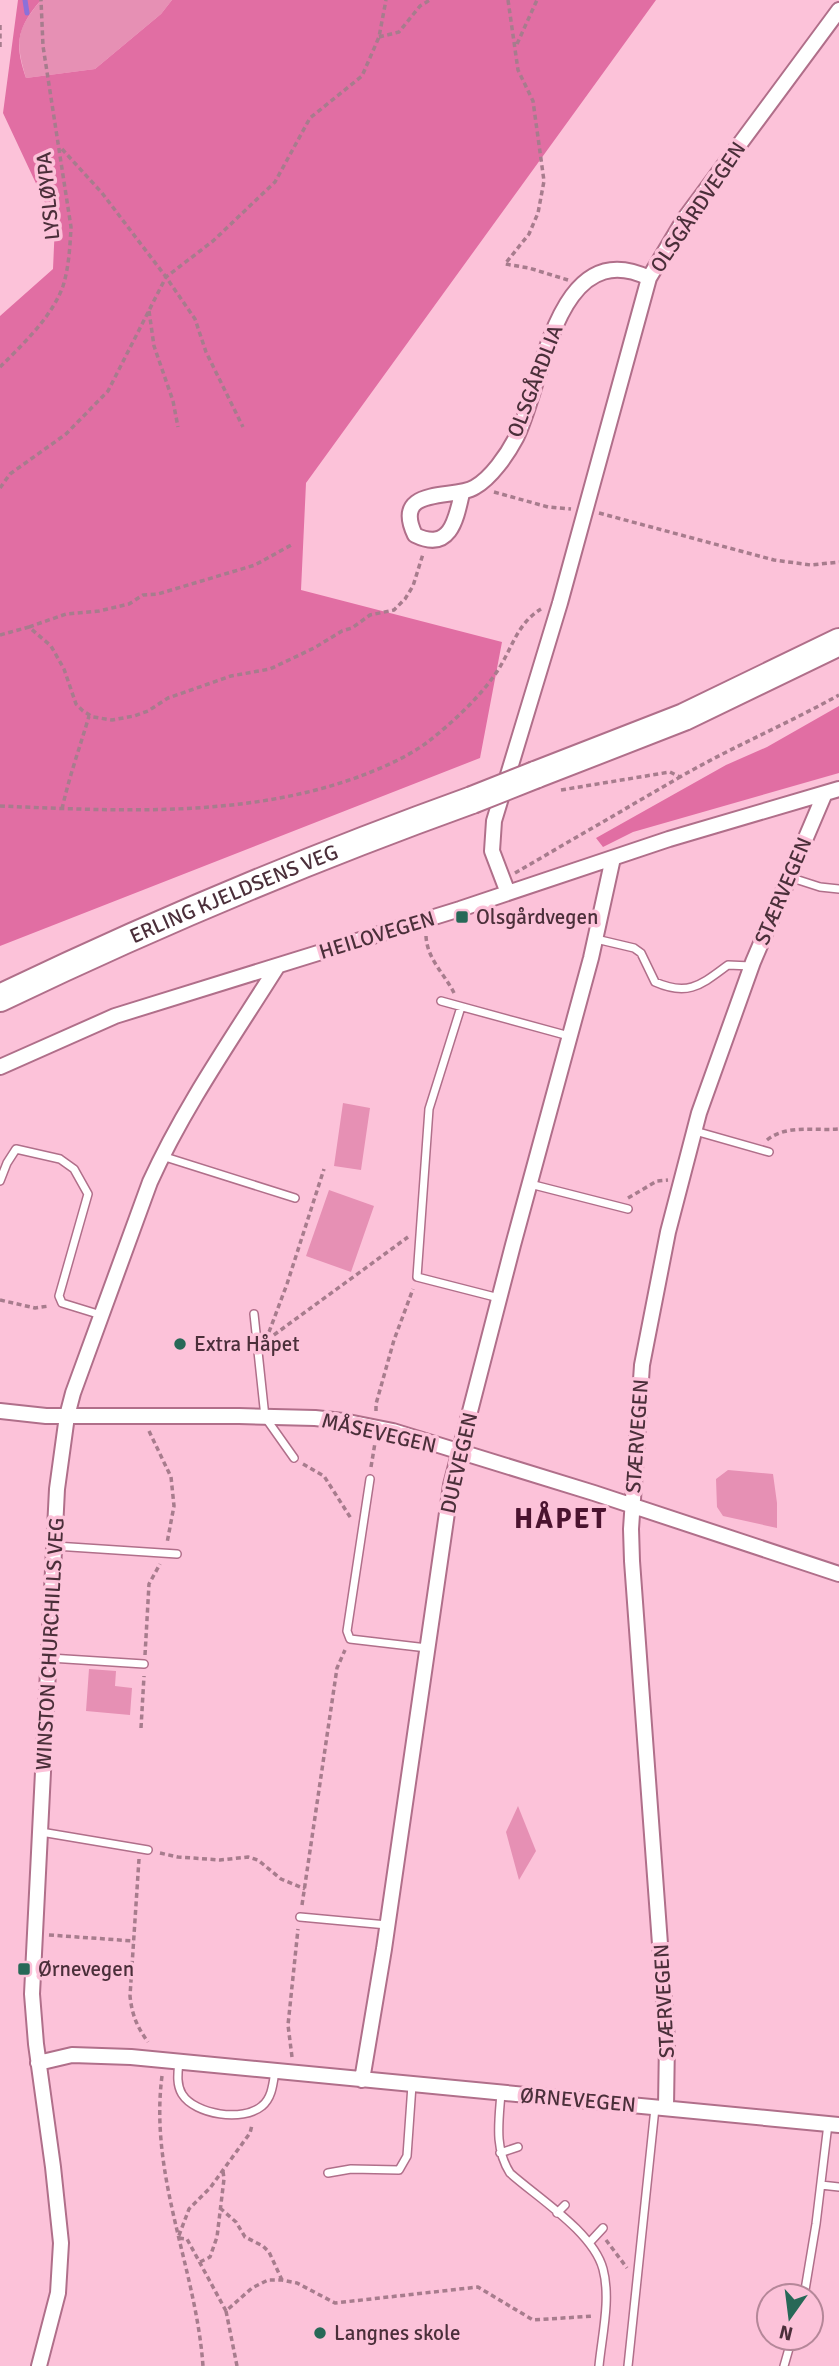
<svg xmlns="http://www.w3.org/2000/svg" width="839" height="2366" font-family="Signika,sans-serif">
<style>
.green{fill:#e690b4}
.forest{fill:#e16ea3}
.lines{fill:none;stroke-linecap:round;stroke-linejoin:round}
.stream{stroke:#8b71d9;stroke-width:5}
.lane-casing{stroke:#b06f8a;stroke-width:10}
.street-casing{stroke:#b06f8a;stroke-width:18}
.highway-casing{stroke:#b06f8a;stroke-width:30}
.path{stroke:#a77c8d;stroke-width:3.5;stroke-dasharray:5 3.5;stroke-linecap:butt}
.lane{stroke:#fff;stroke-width:7}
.street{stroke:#fff;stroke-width:14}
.highway{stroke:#fff;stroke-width:26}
.highway-bridge-casing{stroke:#b06f8a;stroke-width:30;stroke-linecap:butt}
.highway-bridge{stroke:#fff;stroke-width:26}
.poi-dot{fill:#276857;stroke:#fcc2d9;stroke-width:2.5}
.labels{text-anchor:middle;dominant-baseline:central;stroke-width:7;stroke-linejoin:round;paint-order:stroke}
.street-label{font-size:21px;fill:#4b2f3a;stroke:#fcc2d9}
.poi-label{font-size:21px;fill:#4b2f3a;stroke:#fcc2d9;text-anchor:start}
.district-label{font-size:28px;font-weight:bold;letter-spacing:2px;fill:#4a132f;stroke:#fcc2d9}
</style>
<rect width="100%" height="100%" fill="#fcc2d9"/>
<path class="green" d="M41,0H172L161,14L95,69L26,78C15,41 16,30 41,0Z
M343,1103L370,1108L361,1170L334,1166Z
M329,1190L374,1206L351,1272L306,1256Z
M728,1470L773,1474L777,1503V1528L723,1516L717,1507L716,1479Z
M89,1669L116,1671L115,1686L132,1688L130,1715L86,1711Z
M518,1806L536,1851L519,1880L506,1832Z"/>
<path class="forest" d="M18,0H41C17,28 14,43 26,78L95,69L161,14L172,0H656L306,483L301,590L502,642L480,758L0,946V316L53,269L55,224L3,113Z
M839,706V773L633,832L603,847L596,838L726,765L767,747Z"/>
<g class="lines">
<path class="stream" d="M25,0L27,13"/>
<g class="lane-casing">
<path id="lane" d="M789,877L820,887L839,889
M596,939L634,948L641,953L655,982C689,997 702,984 728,965L751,966
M441,1001L569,1036
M461,1007L429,1109L417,1277L499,1298
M695,1131L769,1152
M162,1156L295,1198
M0,1181L7,1163L16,1149L60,1159L74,1169L88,1194L59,1296L62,1303L101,1315
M530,1184L628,1209
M254,1314L265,1417L294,1458
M370,1479L347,1631L350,1639L427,1648
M55,1546L177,1554
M50,1658L144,1664
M41,1832L148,1850
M300,1917L387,1925
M179,2061C178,2072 176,2084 182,2094C195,2115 243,2122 262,2106C272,2098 273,2084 275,2071
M501,2093C499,2121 494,2148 510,2173C538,2198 593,2232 603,2269C611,2299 602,2335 599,2366
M500,2153L518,2147
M328,2173L351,2169L399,2170L407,2156L412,2085
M821,2185L839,2187
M557,2213L565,2205
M589,2243L603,2228
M804,2296L816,2224L828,2124
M628,2366L655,2108
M784,2366L792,2338"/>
</g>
<g class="street-casing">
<path id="street" d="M462,493C456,520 450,552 415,535C391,485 455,500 475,487C491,478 507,455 516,438C543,386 555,233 649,278
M508,893L492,851L494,821L560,603L649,278L685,218L839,10
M0,1067L115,1016L460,909L669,839L839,789
M0,1411L46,1416H239L315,1418L343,1421L393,1431L594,1493L839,1574
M38,2063L72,2055L131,2057L839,2125
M362,2080L384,1949L451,1485L513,1245L591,958L613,858
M666,2107L667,2040L632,1561L631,1529L642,1365L668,1232L699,1113L753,962L825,793
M39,2366L58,2293L61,2243L53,2167L36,2044L32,1994L57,1489L67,1416L73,1393L150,1182C184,1107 233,1037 277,967"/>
</g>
<g class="highway-casing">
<g id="highway">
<path d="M535,775L684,717L839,642"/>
<path id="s1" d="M0,998C154,924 311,858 472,800"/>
</g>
</g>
<path class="path" d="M508,0L518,70L533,101L544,181L538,213L529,234L505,264L529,268L568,280
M0,25V50
M379,37L399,32L420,6L430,0
M517,44L537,0
M62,149L102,193L166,277L195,319L206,352L243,427
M149,311L154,346L173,401L178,427
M0,367C23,344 52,317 63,286C69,267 70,246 71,227L43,46L41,0
M0,488L10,474L66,434L108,391L166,277L213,241L275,182L310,118L362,76L379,37L386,0
M494,492L548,507L571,509
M599,513L774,560L811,565L839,562
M29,627L66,614L99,611L129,604L143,595L158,594L255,565L293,544
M0,635L29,627L51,646L64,669L76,704L83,711L93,717L112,720L134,716L148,711L168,698L231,676L270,669L314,648L342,631L352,628L370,615L394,610L405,599L413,586L423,554
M561,790L670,772L680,777C732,747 787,724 839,695
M0,806C119,811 245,818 358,777C382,768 408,757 429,741C453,722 479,698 496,673C512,650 516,624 541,609
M62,809C69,777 80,747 89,716
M515,873L680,777
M426,936C427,959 444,973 454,993
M767,1140C787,1124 815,1131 839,1129
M628,1198L657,1181L668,1180
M0,1300L35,1308L49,1306
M269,1332L287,1284L324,1169
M267,1340L408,1237
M376,1411V1404L394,1340L413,1289
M149,1431L171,1477L174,1506L167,1543
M303,1464L324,1476L352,1520
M371,1467L375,1443
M145,1655L149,1584L160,1564
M141,1728L144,1676
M160,1853L178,1857L220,1860L248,1857L258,1860L281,1879L305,1889
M139,1859L130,1996C132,2015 137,2027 148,2042
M302,1905L337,1668L345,1650
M49,1935L134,1941
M292,2057L288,2025L298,1929
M162,2076C149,2176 196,2268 203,2366
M220,2208L236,2222L245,2237L263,2246L269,2252L282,2280
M606,2240L627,2268
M200,2262L210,2257L217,2237L224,2179L223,2171
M226,2311L187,2239L178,2238L189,2209L210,2188L250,2133L252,2125
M237,2366L226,2311L252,2288L268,2280H282L297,2283L335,2303L478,2287L533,2320L594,2316"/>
<use href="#lane" class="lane"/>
<use href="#street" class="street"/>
<use href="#highway" class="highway"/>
<g class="highway-bridge-casing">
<path id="highway-bridge" d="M472,800L535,775"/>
</g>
<use href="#highway-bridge" class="highway-bridge"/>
</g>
<g class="poi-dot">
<rect x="455" y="910" width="14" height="14" rx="3.5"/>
<circle cx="180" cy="1344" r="7"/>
<rect x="17" y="1962" width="14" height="14" rx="3.5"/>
<circle cx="320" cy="2333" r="7"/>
</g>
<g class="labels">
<g class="street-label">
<text transform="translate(48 196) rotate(-96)">LYSLØYPA</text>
<text transform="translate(698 207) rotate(-56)">OLSGÅRDVEGEN</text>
<text transform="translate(535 381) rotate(-69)">OLSGÅRDLIA</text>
<text transform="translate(783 891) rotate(-67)">STÆRVEGEN</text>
<text stroke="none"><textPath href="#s1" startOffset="256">ERLING KJELDSENS VEG</textPath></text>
<text transform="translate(377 935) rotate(-17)">HEILOVEGEN</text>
<text transform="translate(379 1433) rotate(13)">MÅSEVEGEN</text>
<text transform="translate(637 1436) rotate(-86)">STÆRVEGEN</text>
<text transform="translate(459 1463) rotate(-77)">DUEVEGEN</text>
<text transform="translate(50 1644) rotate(-87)">WINSTON CHURCHILLS VEG</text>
<text transform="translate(664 2001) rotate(-93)">STÆRVEGEN</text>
<text transform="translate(578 2100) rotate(5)">ØRNEVEGEN</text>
</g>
<g class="poi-label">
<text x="476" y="917">Olsgårdvegen</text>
<text x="194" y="1344">Extra Håpet</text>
<text x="38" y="1969">Ørnevegen</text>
<text x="334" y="2333">Langnes skole</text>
</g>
<g class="district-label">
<text x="561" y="1519">HÅPET</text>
</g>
</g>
<g transform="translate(790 2317) rotate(194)"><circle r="33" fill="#fcc2d9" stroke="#b58799" stroke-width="2"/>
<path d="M0-5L12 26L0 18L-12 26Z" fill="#276857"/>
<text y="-10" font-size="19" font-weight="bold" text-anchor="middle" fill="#4b2f3a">N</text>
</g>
</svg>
